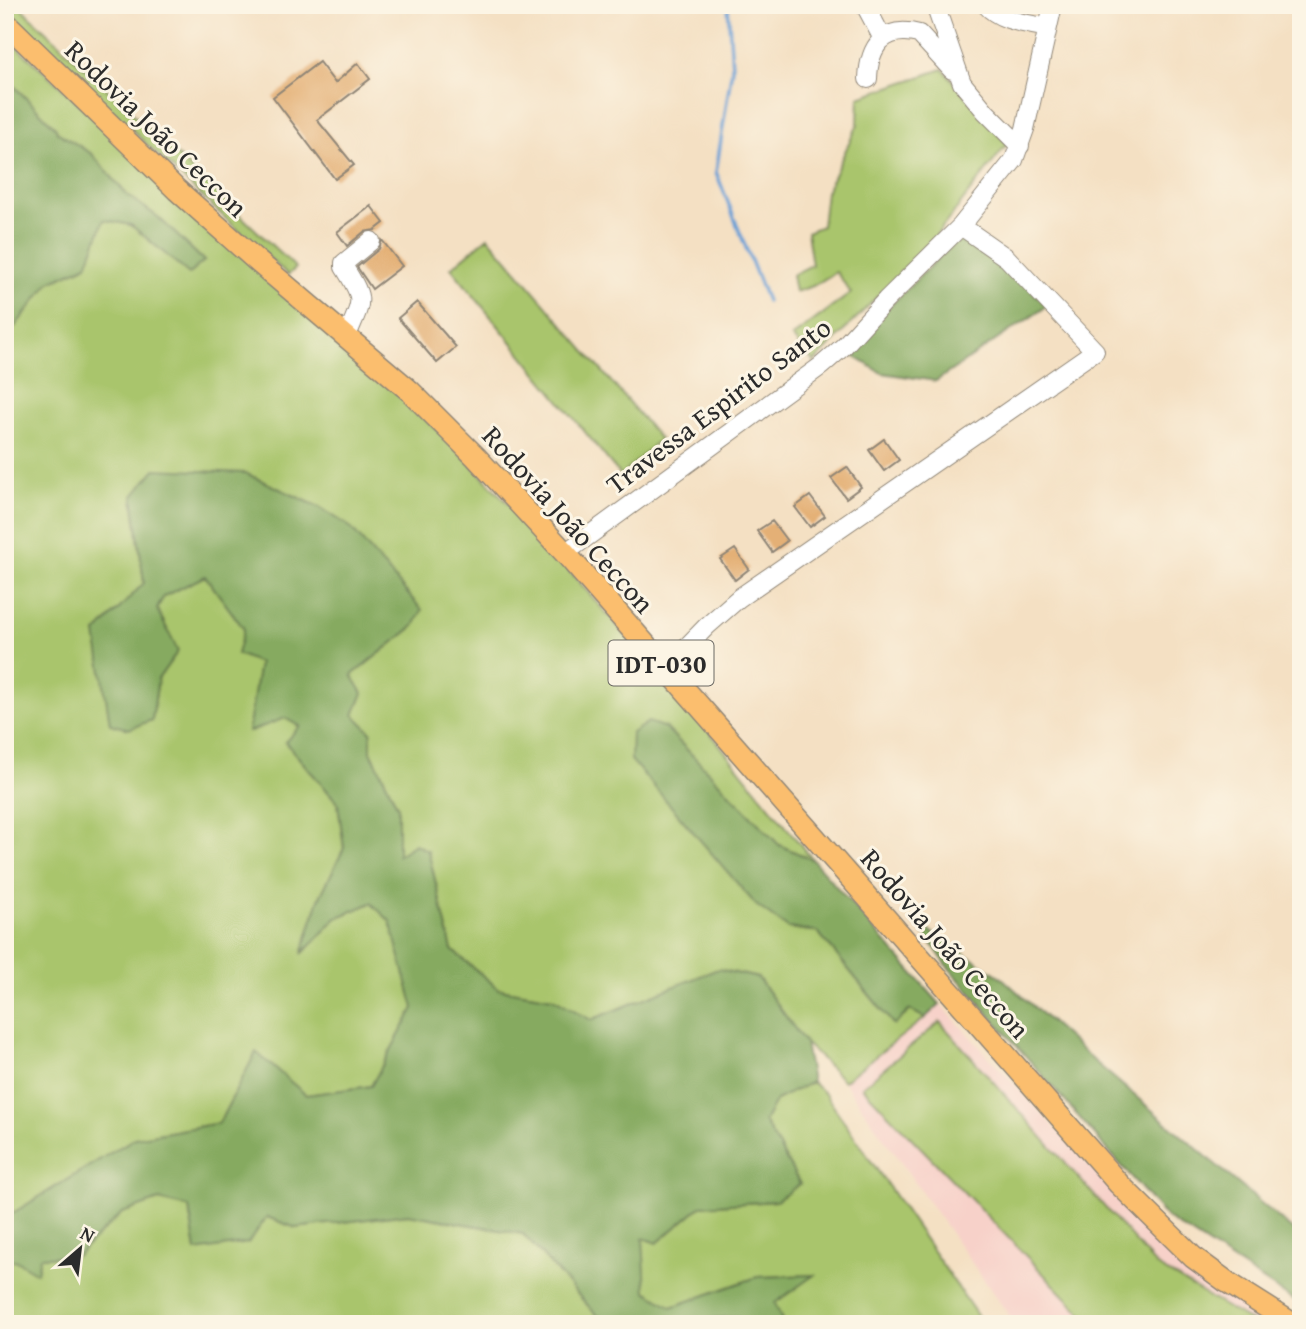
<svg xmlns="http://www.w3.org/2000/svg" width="1306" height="1329" font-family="'Gentium Book Plus',serif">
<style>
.built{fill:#f7d1c9}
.green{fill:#a9c56c;stroke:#6a784c;stroke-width:2}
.forest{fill:#86aa60;stroke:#586a46;stroke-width:2}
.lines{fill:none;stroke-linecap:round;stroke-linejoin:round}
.stream{stroke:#679fd5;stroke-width:3.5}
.building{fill:#e4b076}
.minor-casing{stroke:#908677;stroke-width:20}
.major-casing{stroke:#908677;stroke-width:24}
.minor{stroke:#fff;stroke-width:18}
.major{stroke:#fbbe6e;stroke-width:21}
.labels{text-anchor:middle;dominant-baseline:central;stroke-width:6;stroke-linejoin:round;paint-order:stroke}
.shield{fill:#fcf5e5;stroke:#6a6863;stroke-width:2}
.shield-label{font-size:26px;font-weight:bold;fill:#2b2b2b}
.street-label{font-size:28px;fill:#2b2b2b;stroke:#fcf5e5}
</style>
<rect width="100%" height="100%" fill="#fcf5e5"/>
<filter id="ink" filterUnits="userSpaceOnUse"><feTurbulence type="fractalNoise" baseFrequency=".0143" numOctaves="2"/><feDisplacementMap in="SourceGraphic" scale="14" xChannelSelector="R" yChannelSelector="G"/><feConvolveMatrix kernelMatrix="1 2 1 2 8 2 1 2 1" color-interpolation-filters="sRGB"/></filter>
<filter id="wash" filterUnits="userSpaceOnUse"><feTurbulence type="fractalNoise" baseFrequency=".00686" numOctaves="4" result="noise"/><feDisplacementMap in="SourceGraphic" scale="28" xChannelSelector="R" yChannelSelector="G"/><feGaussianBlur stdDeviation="1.57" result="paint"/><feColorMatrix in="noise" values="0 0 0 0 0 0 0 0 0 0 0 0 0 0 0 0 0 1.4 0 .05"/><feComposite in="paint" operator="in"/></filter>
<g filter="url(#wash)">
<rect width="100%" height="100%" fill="#f4e0c3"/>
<path class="built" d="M940,1004L1117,1195L1280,1324H1255L1157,1266L940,1022L863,1087L1092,1324H1015L844,1082Z"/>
<path class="green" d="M5,5H18L296,268L288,275C191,189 99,98 5,8Z
M5,36L442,434L539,536L702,723L813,860L779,845L666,728L788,928L818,932L894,1025L911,1010L925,1018L844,1081L805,1043L758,978L718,969L591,1020L553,998L499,989L452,950L428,851L398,856V807L371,751V732L354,715L352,675L414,626L350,527L319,507L245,473L133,497L144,583L96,633L152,720L158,679L178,651L157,609L164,596L205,576L244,629L259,663L249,731L285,718L300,727L285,742L338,803L344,849L319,899L304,952L336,918L371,903L390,921L415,1008L372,1086L306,1095L256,1053L219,1123L135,1138L5,1218V339L50,282L87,265L104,219L131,225L189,273L204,261L158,217L127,195L92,154L57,132L56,128L14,86L5,84Z
M943,69L1007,144L934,238L814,362L792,337L851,293L836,272L813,286L795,292L792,275L812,265L807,232L822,226L826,192L858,124L859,97Z
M488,237L660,439L621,476L451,268Z
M940,1022L1157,1266L1255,1324H1092L862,1087Z
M812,1082L825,1094L983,1324H775L782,1320L774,1303L812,1275L757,1277L672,1307L646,1292L642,1237L657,1243L701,1206L776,1201L800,1184L764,1121L776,1100Z
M159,1200L189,1207L196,1250L267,1217L296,1228L408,1214L523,1234L602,1321V1324H5V1263L15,1260L37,1272L40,1257L76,1256L122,1213Z"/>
<path class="forest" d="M5,84L13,85L56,128L57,132L92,154L127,195L158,217L204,261L189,274L131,225L104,220L87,265L50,282L5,339Z
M964,232L1001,259L1047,306L936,381L882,373L845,351Z
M155,469L245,473L319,507L350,527L422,610L414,626L352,675L363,693L354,715L371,732V752L398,807V855L415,844L428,851L452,950L499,989L553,998L591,1020L718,969L758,978L805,1043L812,1082L776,1100L764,1121L800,1184L776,1201L701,1206L657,1243L643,1238L646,1291L672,1307L757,1277L814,1275L775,1303L782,1320L775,1324H744L737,1317L680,1321L675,1324H602V1321L523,1234L408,1214L296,1228L267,1217L248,1243L196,1251L189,1207L159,1200L122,1213L76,1256L40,1257L37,1273L15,1260L5,1263V1218L135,1138L219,1123L256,1052L306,1095L371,1086L414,1008L390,921L371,903L336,918L302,954L319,899L344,848L338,803L285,742L300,726L285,718L248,732L259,663L237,654L244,629L205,576L164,596L157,609L178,651L158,679L152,720L129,729L110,724L96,633L144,583L133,496Z
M648,722L666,728L779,845L813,860L940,1004L925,1018L910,1010L894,1025L818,932L788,928L756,905L631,760L632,733Z
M917,923L1001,977L1094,1061L1301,1237V1305L1167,1218L948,967Z"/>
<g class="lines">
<path class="stream" d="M728,5L732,68L716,172L767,301"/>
</g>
<g id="blocks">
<path class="building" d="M319,62L335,83L358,63L370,79L317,120L354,165L335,179L273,97Z
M371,206L384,223L375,230L364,232L347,246L337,232Z
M382,240L402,266L372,289L357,267L379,249Z
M417,302L456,347L437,363L398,318Z
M884,439L899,460L884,471L869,450Z
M847,467L861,487L846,498L831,478Z
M810,496L825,516L810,527L795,507Z
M772,521L787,541L772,552L757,531Z
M735,549L749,569L735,580L720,559Z"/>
</g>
</g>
<g filter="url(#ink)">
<use href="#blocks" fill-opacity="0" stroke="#908677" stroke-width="2"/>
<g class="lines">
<g class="minor-casing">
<path id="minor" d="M865,5L883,39
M935,5L962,83L986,112L1020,146
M986,5C1001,22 1026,23 1047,28
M868,79C869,46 884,25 919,34L952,70
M347,336C362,299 366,302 344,267V263L371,241
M565,553L821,366L844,346L886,300L961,226L1014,160L1025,129L1053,5
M666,668L707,626L739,598L1095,351L1007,258L961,226"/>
</g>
<g class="major-casing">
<path id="major" d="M5,22L177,190L257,261L410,391L476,457L565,553L1119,1184L1193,1257L1227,1282L1293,1324"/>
</g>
<use href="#minor" class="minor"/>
<use href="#major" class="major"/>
</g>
</g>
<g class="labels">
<rect class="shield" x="608.5" y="640.5" width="105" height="45" rx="5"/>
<g class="shield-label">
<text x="661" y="663">IDT-030</text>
</g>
<g class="street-label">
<text transform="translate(157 128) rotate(44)">Rodovia João Ceccon</text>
<text transform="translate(718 405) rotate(-37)">Travessa Espirito Santo</text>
<text transform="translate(569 519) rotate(48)">Rodovia João Ceccon</text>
<text transform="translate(946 943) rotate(49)">Rodovia João Ceccon</text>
</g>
</g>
<rect width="1306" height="1329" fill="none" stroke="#fcf5e5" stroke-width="28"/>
<g transform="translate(80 1249) rotate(28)" stroke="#fcf5e5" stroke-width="5" paint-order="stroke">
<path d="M0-5L12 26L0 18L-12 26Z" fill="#2b2b2b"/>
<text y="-10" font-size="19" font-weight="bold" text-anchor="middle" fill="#2b2b2b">N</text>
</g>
</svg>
